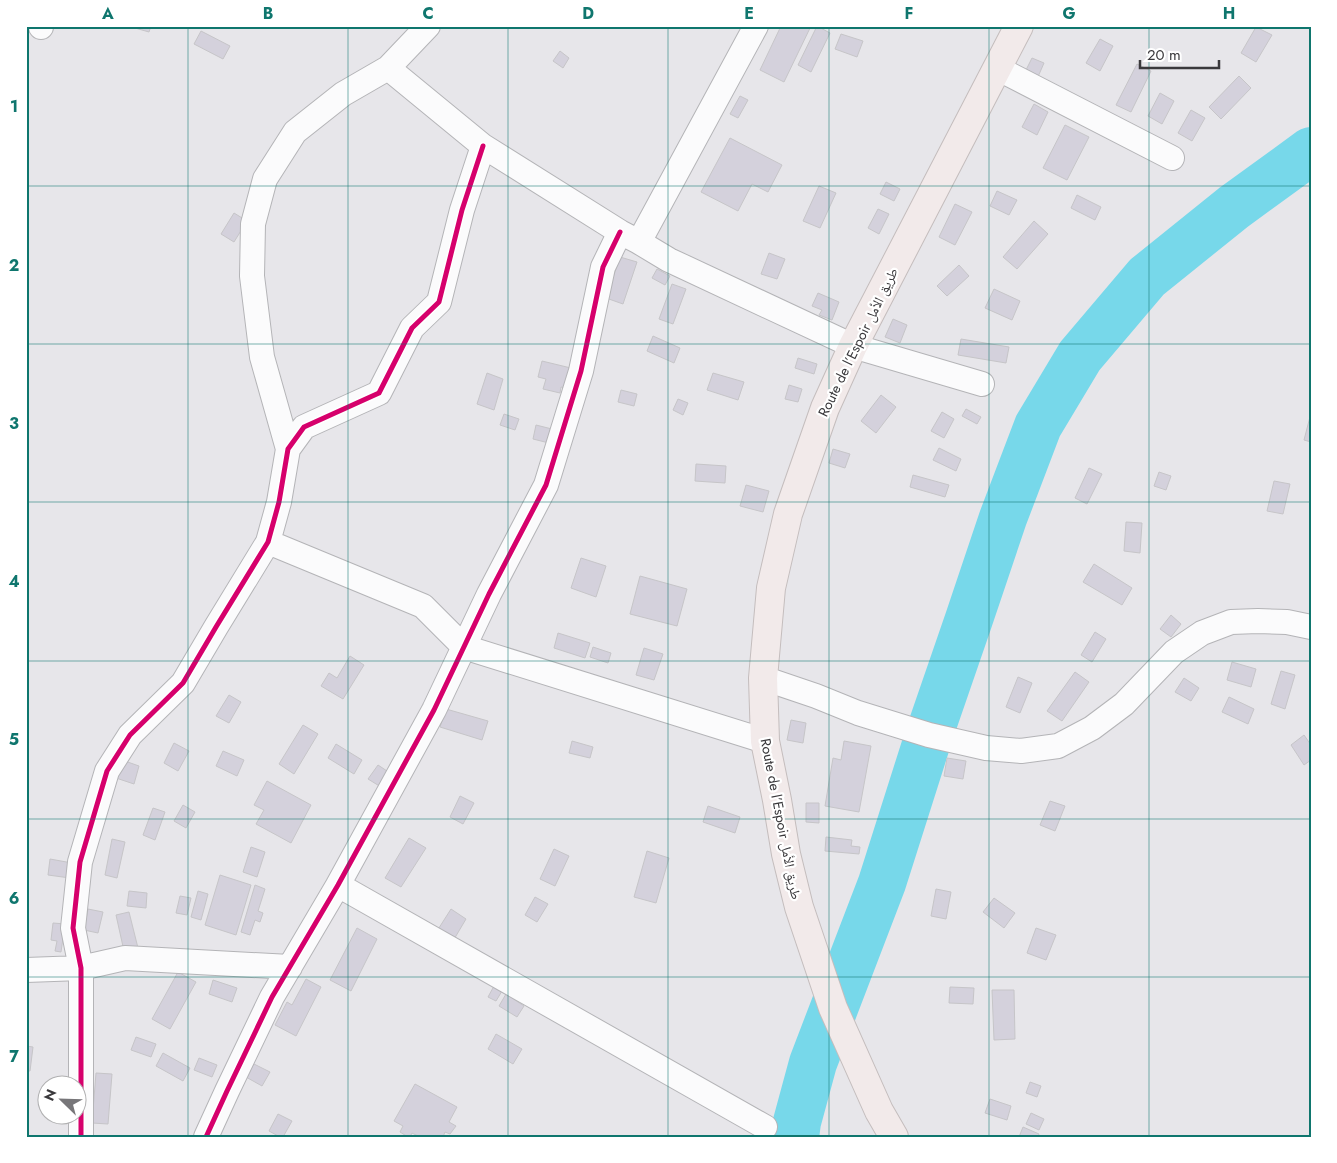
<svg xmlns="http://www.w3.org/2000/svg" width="1337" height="1163" font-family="Jost,'Noto Naskh Arabic',sans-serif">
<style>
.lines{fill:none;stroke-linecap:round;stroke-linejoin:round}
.river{stroke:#77d8ea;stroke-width:48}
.building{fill:#d4d1dc;stroke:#c6c5c8}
.street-casing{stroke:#b4b4b7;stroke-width:26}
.highway-casing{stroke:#c4bdbd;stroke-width:30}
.street{stroke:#fbfbfc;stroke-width:24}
.highway{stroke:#f2eaea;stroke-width:28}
.cycleway-casing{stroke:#fff;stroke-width:8}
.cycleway{stroke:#d6006c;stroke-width:5}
.grid{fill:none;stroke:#0f766e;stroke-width:1;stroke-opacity:0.55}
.labels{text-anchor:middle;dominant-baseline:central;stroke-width:4.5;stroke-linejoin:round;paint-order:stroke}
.street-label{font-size:14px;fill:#3a393c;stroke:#fff}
.neatline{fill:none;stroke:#0f766e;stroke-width:2}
.grid-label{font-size:16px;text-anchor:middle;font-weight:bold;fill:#0f766e}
</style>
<rect width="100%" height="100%" fill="#e7e6ea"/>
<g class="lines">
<path class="river" d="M795,1137L797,1122L813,1063L882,883L929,735L969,619L1003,518L1038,426L1080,356L1147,277L1234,207L1311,151"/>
</g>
<path class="building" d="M128,26H151L149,32Z
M781,26H811L784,82L760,70Z
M817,26L830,33L811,72L798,65Z
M1256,27L1272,35L1256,62L1241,53Z
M201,31L230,46L223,59L194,44Z
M841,34L863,41L857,57L835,49Z
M1100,39L1113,46L1100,71L1086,63Z
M560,51L569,58L563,68L553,61Z
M1032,58L1044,63L1037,79L1024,74Z
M1137,64L1151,71L1131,112L1116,105Z
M1239,76L1251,88L1221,119L1209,107Z
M1160,93L1174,101L1162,124L1148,116Z
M740,96L748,100L738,118L730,114Z
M1034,104L1048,112L1037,135L1022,127Z
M1191,110L1205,118L1192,141L1178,133Z
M1065,125L1089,137L1067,180L1043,168Z
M730,138L782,165L768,192L752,184L738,211L701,192Z
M886,182L900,189L894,201L880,194Z
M819,186L836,193L820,228L803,221Z
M997,191L1017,200L1009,215L990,206Z
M1077,195L1101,207L1095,220L1071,208Z
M955,204L972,212L955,245L939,237Z
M878,209L889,214L879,234L868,228Z
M234,213L247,221L234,242L221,234Z
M1034,221L1048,234L1017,269L1003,257Z
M769,253L785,259L777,279L761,274Z
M620,257L637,262L623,304L606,298Z
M959,265L969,276L947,296L937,286Z
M657,269L670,276L665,285L652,278Z
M672,284L686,289L673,324L659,319Z
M994,289L1020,301L1012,320L985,308Z
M818,293L839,302L832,320L819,315L822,310L812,306Z
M893,319L907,325L900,343L885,337Z
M653,336L680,348L674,363L647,351Z
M961,339L1009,347L1006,363L958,355Z
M798,358L817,364L814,374L795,368Z
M542,361L575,369L570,389L561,387L560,393L543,389L546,379L538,377Z
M487,373L503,379L494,410L477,404Z
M713,373L744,382L738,400L707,390Z
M789,385L802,389L798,402L785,399Z
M621,390L637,394L634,406L618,402Z
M881,395L896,407L876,433L861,421Z
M678,399L688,403L683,415L673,410Z
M966,409L981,417L977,424L962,416Z
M942,412L954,419L944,438L931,431Z
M1311,413V442L1304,440Z
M504,414L519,419L515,430L500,425Z
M536,425L552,429L549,443L533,439Z
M939,448L961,459L956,471L933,460Z
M833,449L850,454L845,468L829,463Z
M696,464L726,466L725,483L695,481Z
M1089,468L1102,474L1087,504L1075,498Z
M1159,472L1171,476L1166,490L1154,486Z
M913,475L949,485L945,497L910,487Z
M1274,481L1290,484L1283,514L1267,511Z
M746,485L769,491L763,512L740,506Z
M1126,522L1142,523L1140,553L1124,551Z
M581,558L606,566L596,597L571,588Z
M1094,564L1132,588L1122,605L1083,582Z
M640,576L687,589L677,626L630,614Z
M1171,615L1181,624L1171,637L1160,629Z
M1095,632L1106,639L1092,662L1081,655Z
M558,633L590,643L585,658L554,648Z
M593,647L611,653L608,663L590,657Z
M644,648L663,654L654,680L636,675Z
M350,656L364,665L343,699L321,686L329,673L337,678Z
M1232,662L1256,669L1251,687L1227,680Z
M1281,671L1295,675L1285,709L1271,704Z
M1075,672L1089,682L1062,721L1047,711Z
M1018,677L1032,683L1020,713L1006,707Z
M1184,678L1199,688L1191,701L1175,692Z
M229,695L241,702L229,723L216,716Z
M1229,697L1254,709L1248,724L1222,712Z
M446,709L488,721L482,740L440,727Z
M791,720L806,723L803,743L787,740Z
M303,725L318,734L294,774L279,764Z
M1304,735L1311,745V760L1304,765L1291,745Z
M572,741L593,747L590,758L569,753Z
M844,741L871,746L859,812L825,806L833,758L841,760Z
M174,743L189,751L178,771L164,763Z
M336,744L362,760L354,774L328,758Z
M223,751L244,760L237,776L216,766Z
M947,758L966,761L963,779L944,776Z
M122,760L139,766L134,784L116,778Z
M378,765L390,773L381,787L368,779Z
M267,781L311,805L291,843L256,824L264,810L254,805Z
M460,796L474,803L463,824L450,817Z
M1050,801L1065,806L1055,831L1040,825Z
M806,803H819V823L806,822Z
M183,805L195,812L186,828L174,821Z
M708,806L740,817L735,833L703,822Z
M153,808L165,812L155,840L143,835Z
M826,837L852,840L851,846L860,847L859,854L825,851Z
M409,838L426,848L401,887L385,878Z
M112,839L125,842L117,878L105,875Z
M251,847L265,852L257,877L243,872Z
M554,849L569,856L555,886L540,879Z
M647,851L669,858L656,903L634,897Z
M50,859L72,863L70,878L48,875Z
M220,875L251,885L236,935L205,925Z
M255,885L265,889L258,911L263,913L260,922L255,920L250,935L241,932Z
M936,889L951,892L946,919L931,916Z
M129,891L147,893L146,908L127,906Z
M198,891L208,894L201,920L191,917Z
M180,896L191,898L187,915L176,913Z
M535,897L548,904L537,922L525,915Z
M994,898L1015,913L1004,928L983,912Z
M88,909L103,912L98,933L84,930Z
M451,909L466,919L453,941L437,931Z
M129,912L138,948L124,951L116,915Z
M53,923L65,924L61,952L55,951L57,941L51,940Z
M357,928L377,939L351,991L330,980Z
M1036,928L1056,935L1046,960L1027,953Z
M178,972L196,982L170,1029L152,1019Z
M306,979L321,987L296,1036L275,1025L287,1002L292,1005Z
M213,980L237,988L232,1002L209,994Z
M494,986L502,991L496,1001L488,997Z
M950,987L974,988L973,1004L949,1003Z
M992,990H1014L1015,1039L994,1040Z
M506,994L524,1006L517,1017L499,1006Z
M496,1034L522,1049L513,1064L488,1049Z
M136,1037L156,1044L151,1057L131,1050Z
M26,1046L33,1047L30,1071H26Z
M163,1053L190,1068L183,1081L156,1066Z
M199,1058L217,1065L212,1077L194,1070Z
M254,1064L270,1072L262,1086L246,1077Z
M96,1073L112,1074L108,1124L92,1123Z
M1030,1082L1041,1086L1037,1097L1026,1093Z
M415,1084L457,1107L449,1122L456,1126L450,1134L445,1132L443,1137H420L412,1133L410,1137H408L400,1132L403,1126L394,1121Z
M990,1099L1011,1106L1007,1120L985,1113Z
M1031,1113L1044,1119L1039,1130L1026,1124Z
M278,1114L292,1121L283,1137H280L269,1131Z
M1023,1127L1039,1134L1038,1137H1019Z"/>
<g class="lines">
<g class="street-casing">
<path id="street" d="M41,27V26
M388,68L483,146L620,232L639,242L669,260L853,346L982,384
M997,68L1172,158
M639,242L756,26
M288,449L262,357L252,276L253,224L265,179L295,132L343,94L388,68L428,26
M268,542L423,606L464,647L765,741
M763,678L816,696L858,713L929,735L986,748L1021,751L1058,746L1092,728L1124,704L1174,652L1202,633L1231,622L1258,621L1287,622L1311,627
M338,885L765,1127
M26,970L81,968L125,958L290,967
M81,1137V968L73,928L80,862L107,771L130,735L183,683L216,627L268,542L279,502L288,449L304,427L379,393L412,328L439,302L462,210L483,146
M206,1137L227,1091L272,997L338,885L434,710L489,594L546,485L581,371L603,267L620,232"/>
</g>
<g class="highway-casing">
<path id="highway" d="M894,1137L879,1111L833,1008L799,907L786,854L777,800L765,741L763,678L771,588L788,514L825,408L853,346L1019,26"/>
</g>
<use href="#street" class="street"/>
<use href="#highway" class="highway"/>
<g class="cycleway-casing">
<path id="cycleway" d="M81,1137V968L73,928L80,862L107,771L130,735L183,683L216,627L268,542L279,502L288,449L304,427L379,393L412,328L439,302L462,210L483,146
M206,1137L227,1091L272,997L338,885L434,710L489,594L546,485L581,371L603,267L620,232"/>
</g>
<use href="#cycleway" class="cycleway"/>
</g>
<path class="grid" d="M188,26V1137M348,26V1137M508,26V1137M668,26V1137M829,26V1137M989,26V1137M1149,26V1137M26,186H1311M26,344H1311M26,502H1311M26,661H1311M26,819H1311M26,977H1311"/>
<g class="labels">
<g class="street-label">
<text transform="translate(858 342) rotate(-64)">Route de l’Espoir طريق الأمل</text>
<text transform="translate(781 819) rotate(79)">Route de l’Espoir طريق الأمل</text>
</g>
</g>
<rect width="1337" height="1163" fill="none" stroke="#ffffff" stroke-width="55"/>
<g transform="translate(62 1100) rotate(293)"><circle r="24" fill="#ffffff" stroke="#b0b0b1"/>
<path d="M0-4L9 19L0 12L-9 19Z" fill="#777679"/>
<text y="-8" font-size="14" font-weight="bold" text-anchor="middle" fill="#3a393c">N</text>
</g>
<path d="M1140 60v8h79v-8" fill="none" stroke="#3a393c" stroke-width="2.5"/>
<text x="1147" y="60" font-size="15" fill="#3a393c" stroke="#ffffff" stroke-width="4" paint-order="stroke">20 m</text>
<rect x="28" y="28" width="1282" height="1108" class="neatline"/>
<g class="grid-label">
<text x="108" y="19">A</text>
<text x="268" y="19">B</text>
<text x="428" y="19">C</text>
<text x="588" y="19">D</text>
<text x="749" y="19">E</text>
<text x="909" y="19">F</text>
<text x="1069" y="19">G</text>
<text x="1229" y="19">H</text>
<text x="14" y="112">1</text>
<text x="14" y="271">2</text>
<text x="14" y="429">3</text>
<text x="14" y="587">4</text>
<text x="14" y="745">5</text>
<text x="14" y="904">6</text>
<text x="14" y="1062">7</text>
</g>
</svg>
